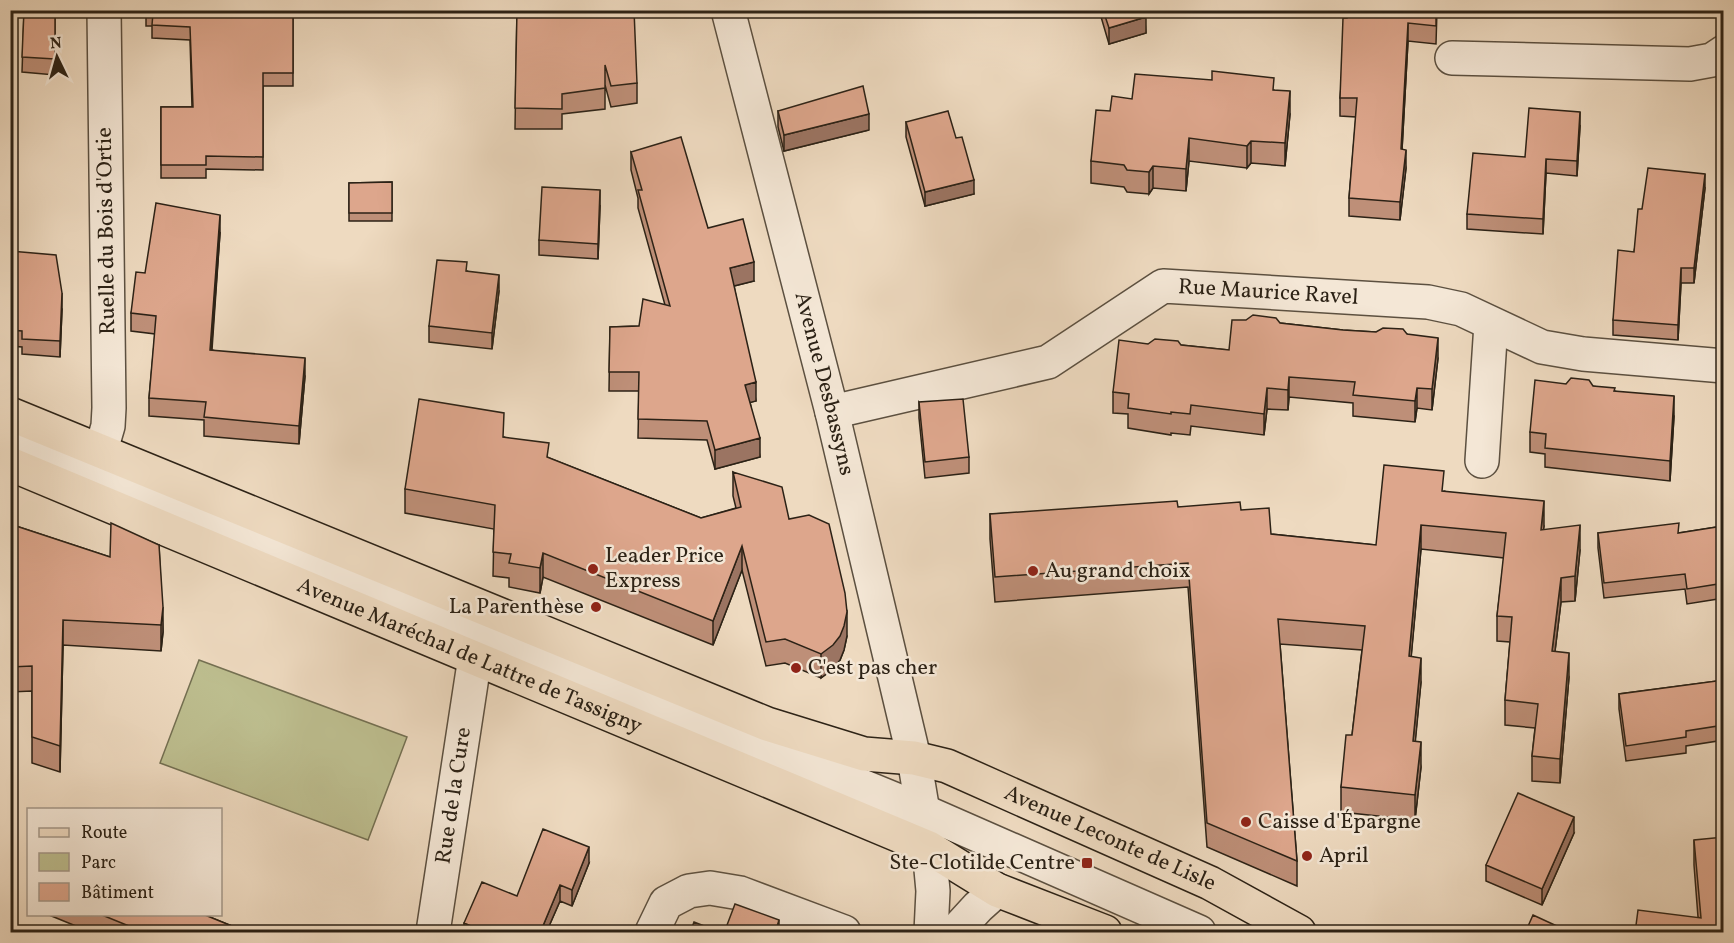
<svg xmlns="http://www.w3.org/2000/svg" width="1734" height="943" font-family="Vollkorn,serif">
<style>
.green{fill:#bdbe8f;stroke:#747052;stroke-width:1.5}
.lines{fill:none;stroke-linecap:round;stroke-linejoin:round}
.minor-casing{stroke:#5c5040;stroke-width:36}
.major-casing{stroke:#2c2216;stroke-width:36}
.minor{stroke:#f4e7d6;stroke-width:33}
.major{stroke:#eedac0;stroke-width:33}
.wall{fill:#be8f78;stroke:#2c2216;stroke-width:1.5}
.shaded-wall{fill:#9b7462;stroke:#2c2216;stroke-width:1.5}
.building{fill:#dda68c;stroke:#2c2216;stroke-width:1.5}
.poi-dot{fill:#8f2418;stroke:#f4e7d6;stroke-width:2}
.labels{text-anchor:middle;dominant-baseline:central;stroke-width:5;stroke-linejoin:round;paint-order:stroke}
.street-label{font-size:22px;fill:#2c2216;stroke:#f4e7d6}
.poi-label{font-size:22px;fill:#2c2216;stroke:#f4e7d6;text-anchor:start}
</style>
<rect width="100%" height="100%" fill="#eedac0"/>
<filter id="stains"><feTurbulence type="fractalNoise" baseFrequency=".00333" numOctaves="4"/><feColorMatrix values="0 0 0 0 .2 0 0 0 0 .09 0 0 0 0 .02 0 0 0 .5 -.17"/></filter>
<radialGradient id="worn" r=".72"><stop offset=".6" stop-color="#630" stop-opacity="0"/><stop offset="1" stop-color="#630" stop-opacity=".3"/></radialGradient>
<path class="green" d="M199,660L407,737L368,840L160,763Z"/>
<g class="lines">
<g class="minor-casing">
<g id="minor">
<path id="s1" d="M728,10L832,412L914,758L929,848L933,891L931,932"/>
<path d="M1452,58L1690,64L1712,60L1724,52"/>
<path id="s2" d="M832,412L1048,362L1163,286L1428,302L1461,309L1542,347L1583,354L1724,366"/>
<path d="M10,437L923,811L1199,932"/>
<path d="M101,450L108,426L109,408L104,10"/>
<path d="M1482,461L1491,324"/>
<path id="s3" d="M433,932L475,657"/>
<path d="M652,932L666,903L689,891L710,888L740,893L844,932"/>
<path d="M955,932L978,907L997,890"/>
</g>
</g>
<g class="major-casing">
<g id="major">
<path id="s4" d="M10,414L767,724L864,754L914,758L947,766L1210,883L1299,932"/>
<path id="s5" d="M10,464L929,848L997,890L1105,932"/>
</g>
</g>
<use href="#minor" class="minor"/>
<use href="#major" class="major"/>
</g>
<path class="wall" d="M10,10H55V75L22,72L24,13L10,14Z
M138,10H293V86H263V170L206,169V178H161V107H192L190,40L152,38V26H146V12Z
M517,10L637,83V103L611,107L605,85V109L562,114V129H515Z
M1099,10H1144L1146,33L1109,44Z
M1437,10L1436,44L1408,41L1402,150L1406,168L1400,220L1349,216V198L1356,117L1340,116V98L1347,18Z
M1640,10H1675V13Z
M1680,10H1714V14Z
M1274,90L1290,114L1285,166L1251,163L1247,168L1189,161L1186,191L1153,188L1149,194L1127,192L1124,187L1091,183V161L1110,111L1132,99Z
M778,111L869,130L784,151L778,127Z
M906,122L956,138L974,194L925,206L906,137Z
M1580,126L1577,176L1546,173L1543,234L1467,229V214L1525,157Z
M631,152L708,228L754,281L734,286L756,401L750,402L760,457L715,469L707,440L638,438L639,391H609L610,327L639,326L665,305L638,208V198L631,170Z
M392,182V221H349V183Z
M1705,188L1694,283H1681L1678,340L1613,335V320L1634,252L1642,209Z
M600,206L598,259L539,255V240Z
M220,233L212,350L305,376L299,444L204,436V420L149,416V398L155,334L131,331V313L145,273Z
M10,251L62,309L60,357L22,354V347L10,346Z
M467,271L499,291L492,349L429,342V326Z
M1280,323L1343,330L1407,334L1438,358L1432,410L1417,408L1415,422L1353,416V403L1289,397L1288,410L1267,409L1264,435L1191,426L1190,435L1171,433V435L1128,428V414L1113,413V392L1148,344L1181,345L1229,350Z
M1566,384L1593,386L1615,391L1674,416L1670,481L1545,467V454L1530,452V432Z
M919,402L969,457V473L925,478L919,418Z
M504,437L549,458L701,518L736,508L733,496V472L789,519L847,636L844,650L840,660L833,669L821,678L785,663L766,666L742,570L713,645L543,577L540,593L509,587V578L493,576L494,529L405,513V489Z
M1444,491L1544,526L1543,530L1580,550L1575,601L1561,602L1555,651L1569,677L1560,783L1532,781V756L1535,728L1505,725V700L1510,642L1497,641V616L1504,558L1421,549L1411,657L1421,682L1415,741L1421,767L1415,820L1341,812V787L1352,735L1362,650L1280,644L1297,861V886L1207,847L1188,587L995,602L990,539V514L1178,507L1241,510L1271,534L1376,545Z
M10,524L110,557L159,545L163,632L161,651L63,645L60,772L32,763V691L10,692Z
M1723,526L1724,598L1687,604L1685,589L1604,598L1598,548V533H1679Z
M1724,680V740L1686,746V753L1626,761L1619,709V694Z
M1574,833L1542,905L1486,881V865Z
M1694,840L1724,933L1698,917L1694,865Z
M589,863L572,906L560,901L546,933H464V923L517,896Z
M49,915H205L249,933H93Z"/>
<path class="shaded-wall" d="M1146,17V33L1109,44V28Z
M1408,23V41L1401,168V149Z
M1290,91V114L1285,166V143Z
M1580,112V126L1577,176V161Z
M869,114V130L784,151V135Z
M1189,138V161L1186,191V169Z
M1251,141V163L1247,168V146Z
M1406,150V168L1400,220V202Z
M1546,159V173L1543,234V219Z
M1153,166V188L1149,194V172Z
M1705,174V188L1694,283V268Z
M974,180V194L925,206V192Z
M600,190V206L598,259V244Z
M220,215V233L210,368V350Z
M754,262V281L730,287V268Z
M1681,268V283L1678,340V325Z
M499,275V291L492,349V333Z
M62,293V309L60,357V341Z
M1438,338V358L1432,410V389Z
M305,358V376L299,444V426Z
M1289,377V397L1288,410V390Z
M756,382V401L745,404V385Z
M1267,388V409L1264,435V414Z
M1417,388V408L1415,422V401Z
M1674,396V416L1670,481V461Z
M760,438V457L715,469V450Z
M1544,501V526L1541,555V530Z
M1421,525V549L1409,681V656Z
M1580,525V550L1575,601V576Z
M742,546V570L713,645V621Z
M543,553V577L540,593V568Z
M1561,578V602L1552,676V651Z
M163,607V632L161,651V625Z
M847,612V636L844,650L840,660L833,669L821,678V654Z
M63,620V645L60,772V746Z
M1569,653V677L1560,783V759Z
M1421,658V682L1413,766V741Z
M1421,742V767L1415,820V795Z
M1574,817V833L1542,905V889Z
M589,847V863L572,906V890Z
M560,885V901L546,933H540Z
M779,920V933H775Z"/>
<path class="building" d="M24,10H55V59L22,57Z
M146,10H293V73H263V157L206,156V165H161V107H193L190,27L152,25L153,13H146Z
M517,10H634L637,83L611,86L605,65V88L562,94V109L515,108Z
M1103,10H1144L1146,17L1109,28Z
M1348,10H1436V26L1408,23L1401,149L1406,150L1400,202L1349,198L1357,98H1340L1343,18H1347Z
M1212,71L1274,78L1273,90L1290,91L1285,143L1251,141L1247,146L1189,138L1186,169L1153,166L1149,172L1127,170L1124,165L1091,161L1096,110L1110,111L1112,96L1132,99L1135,74L1212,80Z
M863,86L869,114L784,135L778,111Z
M1529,108L1580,112L1577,161L1546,159L1543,219L1467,214L1473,153L1525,157Z
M948,111L956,138L962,137L974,180L925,192L906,122Z
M681,137L708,228L743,219L754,262L730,268L756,382L745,385L760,438L715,450L707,421L638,419L639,372H609L610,327L639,326L643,299L670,306L638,190H642L631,152Z
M1648,168L1705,174L1694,268H1681L1678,325L1613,320L1618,250L1634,252L1638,209H1642Z
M392,182V213H349V183Z
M542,187L600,190L598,244L539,240Z
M156,203L220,215L210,350L305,358L299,426L204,417L206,402L149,398L156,316L131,313L136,272L145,273Z
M10,251L56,255L62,293L60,341L22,339V331L10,330Z
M437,260L467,262L466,271L499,275L492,333L429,326Z
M1253,315L1276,318L1280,323L1343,330L1376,332L1383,328L1403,329L1407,334L1438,338L1432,389L1417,388L1415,401L1353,395L1355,382L1289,377L1288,390L1267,388L1264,414L1191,405L1190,414L1171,412V414L1128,408L1129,394L1113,392L1119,340L1148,344L1155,339L1178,341L1181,345L1229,350L1232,320H1246Z
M1571,378L1589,380L1593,386L1615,388L1614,391L1674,396L1670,461L1545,448L1546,434L1530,432L1535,380L1566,384Z
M419,399L504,413L503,437L549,443L547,457L701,518L741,507L733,472L782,487L789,519L809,515L829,524L845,593L847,612L844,626L840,636L833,645L821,654L785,639L766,642L742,546L713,621L543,553L540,568L509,563L511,554L493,552L495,505L405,489Z
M963,399L969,457L925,462L919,402Z
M1384,465L1444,471L1442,491L1544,501L1541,530L1580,525L1575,576L1561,578L1552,651L1569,653L1560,759L1532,756L1538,704L1505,700L1512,617L1497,616L1506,533L1421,525L1409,656L1421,658L1413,741L1421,742L1415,795L1341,787L1346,735H1352L1365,626L1278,619L1297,861L1207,823L1188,563L995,577L990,514L1177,501L1178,507L1240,502L1241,510L1269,508L1271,534L1376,545Z
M111,523L159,545L163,607L161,625L63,620L60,746L32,737V666L10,667V524L110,557Z
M1679,523L1678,533L1723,526L1724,583L1687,589L1685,574L1604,583L1598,533Z
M1724,680V725L1686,731V737L1626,746L1619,694Z
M1518,793L1574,817L1542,889L1486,865Z
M543,829L589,847L572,890L560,885L540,933H487L464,923L482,882L517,896Z
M1724,837V933H1635L1638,910L1701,918L1694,840Z
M735,904L779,920L775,933H724Z
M102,915H205L249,933H146Z
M1533,915L1572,933H1525Z
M694,922L722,933H690Z"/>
<g class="poi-dot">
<circle cx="593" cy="569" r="6"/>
<circle cx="1033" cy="571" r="6"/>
<circle cx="596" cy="607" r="6"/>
<circle cx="796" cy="668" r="6"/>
<circle cx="1246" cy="822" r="6"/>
<circle cx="1307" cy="856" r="6"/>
<rect x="1081" y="857" width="12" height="12" rx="3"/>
</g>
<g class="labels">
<g class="street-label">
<text transform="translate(107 231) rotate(-91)">Ruelle du Bois d'Ortie</text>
<text stroke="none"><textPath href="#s2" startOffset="465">Rue Maurice Ravel</textPath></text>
<text stroke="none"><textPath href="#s1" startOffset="386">Avenue Desbassyns</textPath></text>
<text stroke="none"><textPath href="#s5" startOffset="498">Avenue Maréchal de Lattre de Tassigny</textPath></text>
<text stroke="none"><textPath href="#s3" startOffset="138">Rue de la Cure</textPath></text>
<text stroke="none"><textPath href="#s4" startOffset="1182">Avenue Leconte de Lisle</textPath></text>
</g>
<g class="poi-label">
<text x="605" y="556">Leader Price<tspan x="605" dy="25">Express</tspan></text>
<text x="1045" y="571">Au grand choix</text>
<text x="584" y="607" text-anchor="end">La Parenthèse</text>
<text x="808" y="668">C'est pas cher</text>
<text x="1258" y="822">Caisse d'Épargne</text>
<text x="1319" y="856">April</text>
<text x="1075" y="863" text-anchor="end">Ste-Clotilde Centre</text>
</g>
</g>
<rect width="1734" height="943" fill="none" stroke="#eedac0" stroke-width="36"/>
<rect x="12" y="12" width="1710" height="919" fill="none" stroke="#2c2216" stroke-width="3"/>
<rect x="18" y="18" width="1698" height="907" fill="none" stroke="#2c2216" stroke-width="1.5"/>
<rect x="27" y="808" width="195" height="108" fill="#f4e7d6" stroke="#a49889" stroke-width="1.5"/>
<rect x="39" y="828" width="30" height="9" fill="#eedac0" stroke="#a49889" stroke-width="1.5"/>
<text x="81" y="838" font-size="18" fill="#2c2216">Route</text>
<rect x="39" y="853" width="30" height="18" fill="#bdbe8f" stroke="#a49889" stroke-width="1.5"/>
<text x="81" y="868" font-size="18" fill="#2c2216">Parc</text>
<rect x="39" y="883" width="30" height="18" fill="#dda68c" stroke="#a49889" stroke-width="1.5"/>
<text x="81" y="898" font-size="18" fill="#2c2216">Bâtiment</text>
<g transform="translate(57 57) rotate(355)" stroke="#f4e7d6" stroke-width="4.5" paint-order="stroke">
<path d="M0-4.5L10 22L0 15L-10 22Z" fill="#2c2216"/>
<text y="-9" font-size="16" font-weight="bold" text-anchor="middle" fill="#2c2216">N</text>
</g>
<rect width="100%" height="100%" filter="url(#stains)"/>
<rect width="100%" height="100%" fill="url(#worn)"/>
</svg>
